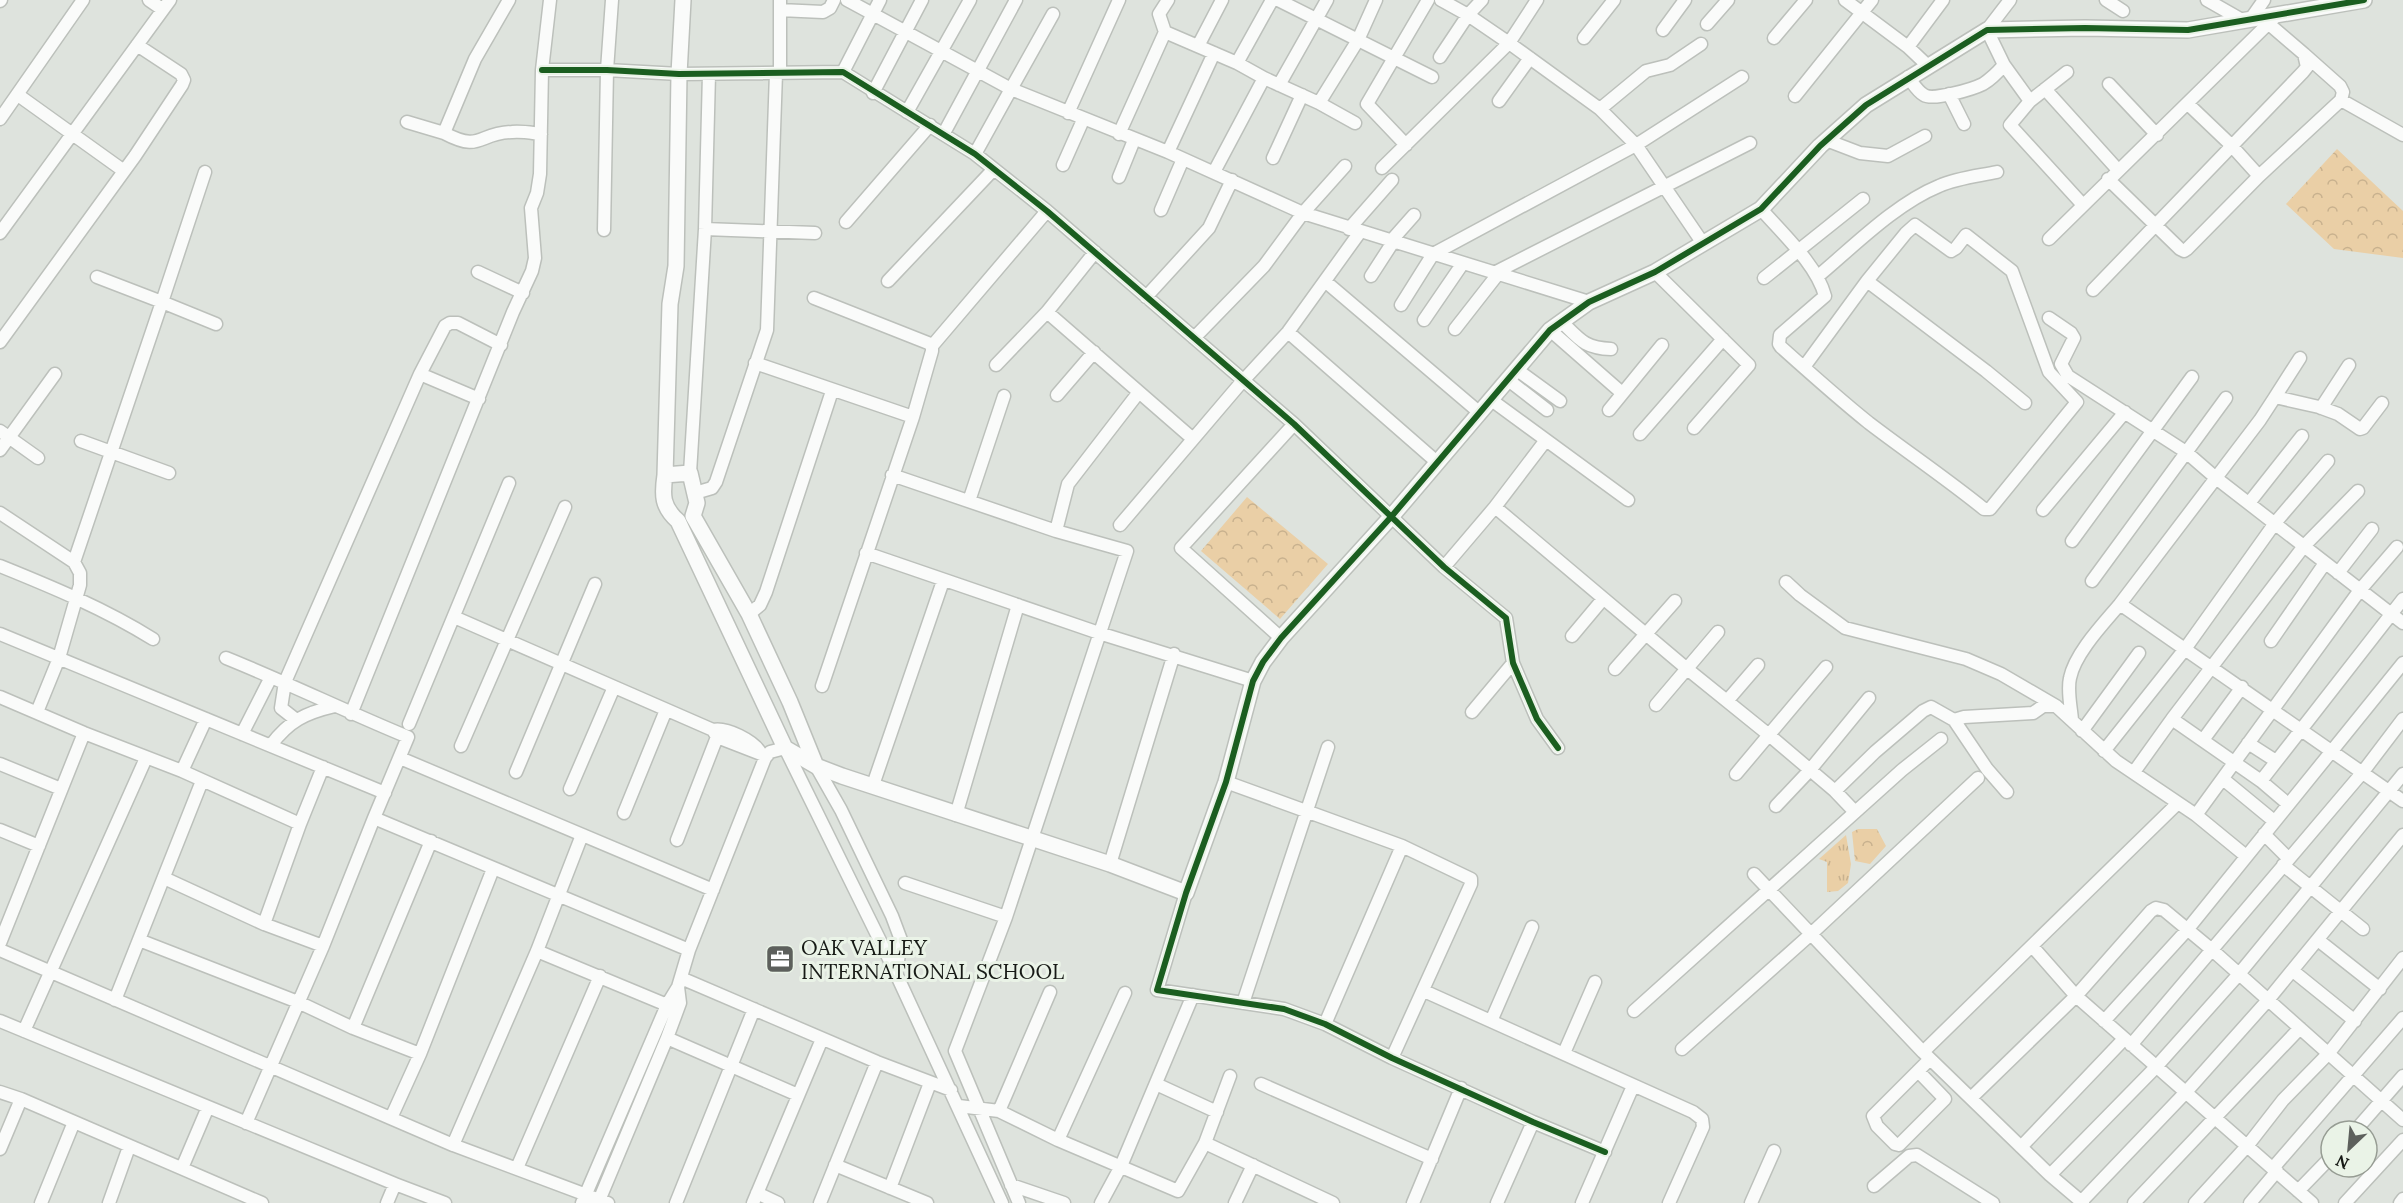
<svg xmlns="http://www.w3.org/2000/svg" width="2403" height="1203" font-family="Lora,serif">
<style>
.grass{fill:url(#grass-tufts)}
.park{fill:url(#park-crowns)}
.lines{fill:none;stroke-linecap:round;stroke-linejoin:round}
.minor-casing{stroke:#bcc0bb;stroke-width:15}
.tertiary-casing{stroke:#bcc0bb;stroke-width:18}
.minor{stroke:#fafbfa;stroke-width:12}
.tertiary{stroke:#fafbfa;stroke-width:15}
.cycleway-casing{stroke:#eaf3e7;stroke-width:10}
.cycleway{stroke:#1b5e20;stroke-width:6}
.labels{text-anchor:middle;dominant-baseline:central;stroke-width:6;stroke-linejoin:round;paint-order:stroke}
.poi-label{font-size:21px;fill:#171a16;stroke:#eaf3e7;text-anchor:start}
</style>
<defs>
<pattern id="grass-tufts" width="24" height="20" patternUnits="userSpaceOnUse" patternTransform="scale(1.5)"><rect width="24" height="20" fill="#eacfa6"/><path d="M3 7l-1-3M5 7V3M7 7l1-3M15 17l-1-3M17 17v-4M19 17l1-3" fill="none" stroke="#c8b18e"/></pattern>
<pattern id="park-crowns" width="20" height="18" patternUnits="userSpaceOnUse" patternTransform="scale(1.5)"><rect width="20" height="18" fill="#eacfa6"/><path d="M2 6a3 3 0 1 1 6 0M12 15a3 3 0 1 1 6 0" fill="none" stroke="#c8b18e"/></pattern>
</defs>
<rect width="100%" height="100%" fill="#dee3dd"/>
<path class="grass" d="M1846,835L1851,864L1848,883L1838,891L1827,892V862L1819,859Z"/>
<path class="park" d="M2337,149L2403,211V258L2334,249L2286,204Z
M1247,497L1328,564L1280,619L1201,551Z
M1858,829H1877L1886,846L1870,864L1855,861L1852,832Z"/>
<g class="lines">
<g class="minor-casing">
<path id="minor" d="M149,0L162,9
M509,0L475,59L444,133C482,153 477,133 512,132C522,131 532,133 541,134
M780,0V73
M847,0L1011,89L1053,14
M1278,0L1432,77
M1441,0L1468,15L1509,43L1600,109L1636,145L1702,242
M1845,0L1908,47L1927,65
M2010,0L1987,30L2004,65L2030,101L2067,72
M2106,0L2123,11
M2207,0L2242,20
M0,1L1,0
M780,10L823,12L830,8L834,0
M2250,20L2264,0
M1707,24L1728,0
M1663,30L1685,0
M1165,32L1237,63L1264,78
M1584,38L1614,0
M1774,38L1806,0
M1198,46L1222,0
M1908,47L1943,0
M1440,57L1468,15L1482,0
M1237,63L1272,0
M542,70H607L679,74L843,72L975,154L1047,211L1294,424L1444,567L1506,618L1513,663L1537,719L1558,748
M843,72L880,0
M1908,77C1913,83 1917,91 1924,95C1933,101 1973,89 1983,84C1991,79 1998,72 2004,65
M2109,84L2157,135
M1279,85L1327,0
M2045,89L2118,170
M873,93L922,0
M1949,94L1964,124
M18,95L124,171
M1795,96L1872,0
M2341,100L2403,135
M1499,101L1530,58
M2030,101L2010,125L2083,205
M1319,103L1355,123
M2188,104L2231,145L2259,176
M1600,109L1646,71L1670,65L1701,44
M907,112L970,0
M1068,113L1119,0
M0,119L83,0
M407,122L444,133
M944,133L1016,0
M1119,134L1165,32L1159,14L1168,0
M1826,140L1860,153L1888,156L1925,136
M1406,145L1367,104L1428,0
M1168,152L1214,53
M975,154L1011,89L1168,152L1303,213L1589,302
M1273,158L1302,95
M1063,165L1083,120
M1382,168L1509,43L1537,0
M205,172L162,302L216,324
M1214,172L1264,78L1319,103L1358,40L1376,0
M1119,177L1134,140
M2108,179L2180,249L2184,251L2187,249L2259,176L2341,100L2343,92L2340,86L2304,54
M1761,209C1782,233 1817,265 1825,296L1780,335L1779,344L1781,347C1810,373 1839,399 1869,423C1907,452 1947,479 1984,509H1990L2077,402L2049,372L2012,271L1966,235L1956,248L1951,251L1915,225L1906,233L1867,281L1804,367
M1161,210L1183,159
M846,222L930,125
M705,229L815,233
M1349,229L1392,180
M604,230L607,70L612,0
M0,233L170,0
M2049,239L2274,18
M1391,241L1414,215
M478,272L523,293
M1655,272L1749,365L1694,428
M1494,273L1750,143
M1371,276L1393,242
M1817,277C1853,247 1895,204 1939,186C1957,178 1978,176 1997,172
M1764,278L1863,199
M888,281L993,170
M1867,281L1986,371L2025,403
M1326,282L1480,413
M2093,290L2303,72L2307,67L2304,54L2269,24
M1146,297L1209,228L1232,180
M814,298L928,343L932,346V351L913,417L822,686
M1401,305L1433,254L1636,145L1742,77
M1047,312L1193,439
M2049,318L2071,333L2074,338L2061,364L2068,376L2186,452L2216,478L2403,623
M1424,320L1463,263
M1562,322C1580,340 1585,348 1611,349
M1455,329L1498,274
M1550,330L1622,393
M1288,332L1438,463
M1194,338L1264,266L1303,213L1345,166
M0,342L135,156L182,85L184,80L181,74L137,45
M932,346L1047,211
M755,363L913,417
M996,365L1047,312L1095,252
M1516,369L1560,401
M420,374L479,399
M1507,379L1547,410
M1057,395L1094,352
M2275,397L2300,358
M1490,399L1628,500
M2382,403L2363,428L2360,429L2338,414L2319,407L2275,397L2260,420L2120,604L2403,801
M2321,408L2349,365
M1609,410L1662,345
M0,431L38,458
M1640,434L1723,339
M81,441L169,473
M0,450L55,374
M690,473L705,229L709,74
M892,475L1056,531L1127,551L1006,917L955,1051L1019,1203
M695,493L712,488L716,482L767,330L776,73
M969,501L1004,396
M2249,503L2302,436
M1495,507L1686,668L1769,735L1835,791L1855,812
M2043,510L2125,412
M0,513L74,562L80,573V585L59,658L37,712
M1120,525L1240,384L1288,332L1360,232
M1056,531L1068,484L1139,392
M2072,541L2192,377
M866,553L1099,633L1253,681
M74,562L162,302L97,277
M0,566C52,587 105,609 153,639
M1444,567L1495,507L1546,440
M2338,573L2372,529
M2092,581L2226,398
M1786,582L1800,595L1845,628L1966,659L2001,674L2056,706L2116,761L2196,815L2246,856
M749,614L760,605L766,592L832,391
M454,617L713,730
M0,634L385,793
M1572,636L1603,599
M1281,638L1181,548L1294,424
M2271,641L2325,563
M226,658C288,683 347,712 408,737L374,818L323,946L246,1123
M1615,669L1675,601
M0,697L84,733L182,771L300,824
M1727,701L1758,665
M1656,705L1718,632
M1472,712L1513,663
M351,714L513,312L532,271L535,258L531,208L537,193L540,174L542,70L550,0
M295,719L281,708L285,682L420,374L445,326L450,323H458L501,345
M2172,719L2261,781L2288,804
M1954,720L1964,717L2033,713L2043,706H2056
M2072,720C2071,707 2067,691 2070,678C2075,653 2104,623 2120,604
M409,724L509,483
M2082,731L2139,653
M242,734L271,677
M2203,740L2242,687
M2248,743L2276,761
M271,745C289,721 305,713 335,706
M461,746L565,507
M2104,751L2185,649L2275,523L2328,461
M760,752C753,741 727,727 713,730L717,737L766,756
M400,758L713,890
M0,764L61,789
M816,766L841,810L892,916L901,940L898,961L893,967
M182,771L206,719
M516,772L595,584
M2134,772L2172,719L2304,546L2358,491
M1736,774L1826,667
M2223,779L2274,821
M2261,781L2403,599
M1226,782L1402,846L1471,879V884L1392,1058
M873,785L943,581
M570,789L614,687
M1835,791L1875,752L1923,711L1931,707L1954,720L1987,769L2007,792
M1776,806L1810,770L1869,698
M624,813L666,710
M956,815L1018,605
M2196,815L2360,590L2397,547
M374,818L689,950
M0,830L39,846
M2264,834L2289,859
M677,840L717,737
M1110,864L1174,654
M2283,865L2363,929
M1754,874L1923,1052L2050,1175L2083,1203
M164,878L264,924L323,946
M905,883L1006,917
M1186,893L1157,990L1284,1009L1325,1024L1392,1058L1533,1122L1605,1152
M264,924L300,824L323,767
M139,940L298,1002L353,1028L420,1054
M2318,940L2380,989
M0,943L84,733
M2032,946L2076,996L2312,1203
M0,950L453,1145L608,1203
M537,951L667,1005
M2293,971L2355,1021
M681,978L877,1062L951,1090
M1424,991L1693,1112L1702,1119L1703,1127L1669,1203
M115,1000L202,781
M1243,1003L1328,747
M1634,1011L1902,770L1941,739
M1492,1019L1532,927
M0,1021L395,1184L445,1203
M2104,1021L2187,930L2403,663
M1325,1024L1402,846
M353,1028L431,841
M24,1031L146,758
M667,1038L798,1095
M2131,1045L2362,773L2403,719
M1682,1049L1811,934L1978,778
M1923,1052L2178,803
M1564,1053L1595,982
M1918,1071L1945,1099L1899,1145L1895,1144L1877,1126L1873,1116L1930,1059
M1156,1084L1217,1112
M1261,1084L1432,1159
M0,1092L21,1099L262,1203
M1971,1098L2076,996L2151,911L2156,908L2164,910L2211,949L2403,1120
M959,1106L999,1111L1058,1140L1178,1191L1205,1143L1230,1076
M999,1111L1050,992
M391,1118L420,1054L493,869
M2355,1131L2403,1076
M1058,1140L1125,993
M1205,1143L1333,1203
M453,1145L537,951L582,835
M2021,1147L2124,1039
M0,1149L21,1099
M835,1165L927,1203
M182,1168L208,1107
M517,1168L600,976
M2273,1168L2403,1018
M2050,1175L2156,1067L2239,974L2403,774
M1011,1185L1064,1203
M1874,1186L1909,1156L1917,1155L1993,1203
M890,1188L930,1083
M2298,1191L2331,1157
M757,1193L778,1203
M41,1203L74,1122
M109,1203L129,1147
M387,1203L395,1184
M582,1203L667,1005L678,987L689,950L765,758L770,752L785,748L893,967L1002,1203
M598,1203L667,1038L680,1003L678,987
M676,1203L754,1009
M753,1203L822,1039
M820,1203L877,1062
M1101,1203L1121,1166L1193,995
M1235,1203L1253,1165
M1413,1203L1461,1088
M1497,1203L1533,1122
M1582,1203L1633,1086
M1751,1203L1774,1151
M2080,1203L2186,1092L2268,1000L2403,835
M2134,1203L2300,1028
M2195,1203L2248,1145L2283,1100L2328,1054L2403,958
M2250,1203L2277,1171
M2345,1203L2403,1140
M2400,1203L2403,1199"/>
</g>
<g class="tertiary-casing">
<path id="tertiary" d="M683,0L679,74L676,266L670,304L665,475C662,495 662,507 678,521L785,748L816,766L842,776L1110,864L1186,893L1226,782L1253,681L1263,662L1281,638L1391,517L1550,330L1589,302L1655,272L1761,209L1820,146L1866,105L1987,30L2085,28L2188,30L2364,0
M665,475L690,473L697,503L693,516L749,614L790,702L816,766"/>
</g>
<use href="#minor" class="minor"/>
<use href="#tertiary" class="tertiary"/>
<g class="cycleway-casing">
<path id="cycleway" d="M542,70H607L679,74L843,72L975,154L1047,211L1294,424L1444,567L1506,618L1513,663L1537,719L1558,748
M1605,1152L1533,1122L1392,1058L1325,1024L1284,1009L1157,990L1186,893L1226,782L1253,681L1263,662L1281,638L1391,517L1550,330L1589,302L1655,272L1761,209L1820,146L1866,105L1987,30L2085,28L2188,30L2364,0"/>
</g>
<use href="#cycleway" class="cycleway"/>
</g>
<defs>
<g id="office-square" transform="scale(1.5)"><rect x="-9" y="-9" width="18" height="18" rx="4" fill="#5d605c" stroke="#eaf3e7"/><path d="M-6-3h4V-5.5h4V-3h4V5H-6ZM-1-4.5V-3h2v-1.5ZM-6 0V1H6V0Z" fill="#fff"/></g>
</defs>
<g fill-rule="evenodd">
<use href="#office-square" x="780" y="959"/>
</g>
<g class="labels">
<g class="poi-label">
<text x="801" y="947">OAK VALLEY<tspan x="801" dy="24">INTERNATIONAL SCHOOL</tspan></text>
</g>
</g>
<g transform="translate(2349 1149) rotate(206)"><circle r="28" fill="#eaf3e7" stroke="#969c93" stroke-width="1.5"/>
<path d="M0-4.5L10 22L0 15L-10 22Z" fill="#5d605c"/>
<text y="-9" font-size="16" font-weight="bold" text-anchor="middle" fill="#171a16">N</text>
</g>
</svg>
